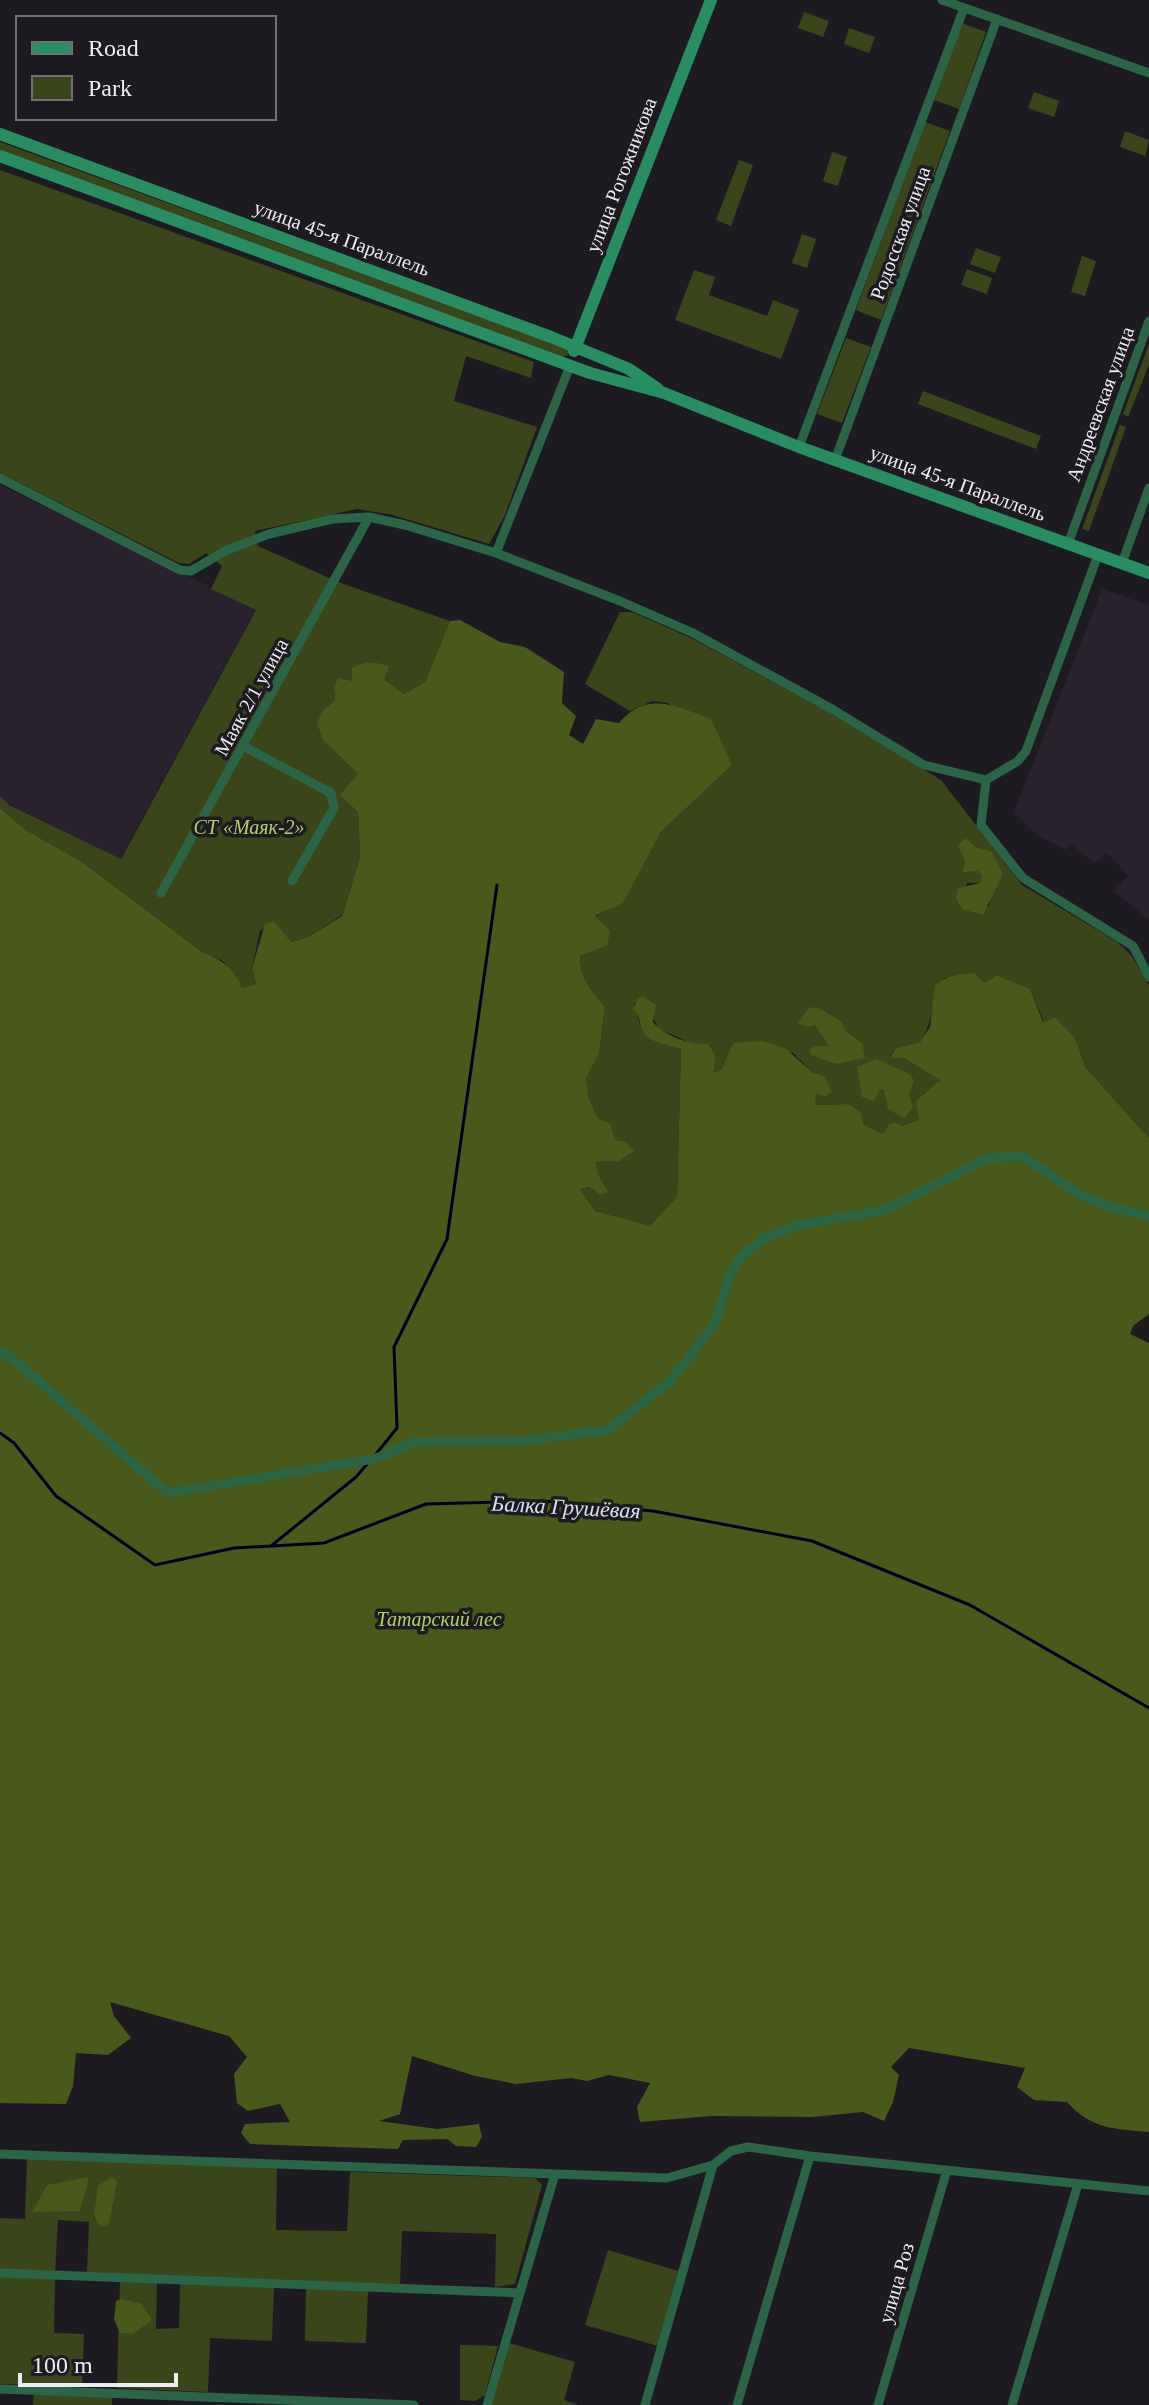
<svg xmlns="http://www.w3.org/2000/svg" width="1149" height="2405" font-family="Georgia,serif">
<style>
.built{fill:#29212e}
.green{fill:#3a4619;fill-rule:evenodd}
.forest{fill:#495919}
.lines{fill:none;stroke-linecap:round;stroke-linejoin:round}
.stream{stroke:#000025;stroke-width:3}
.street{stroke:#2b6548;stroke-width:9}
.secondary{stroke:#278e61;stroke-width:12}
.labels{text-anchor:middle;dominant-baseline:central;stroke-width:7;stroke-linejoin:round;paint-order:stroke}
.street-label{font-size:20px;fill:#eeebf1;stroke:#1e1a22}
.park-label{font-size:20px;font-style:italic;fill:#b3d162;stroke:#1e1a22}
.water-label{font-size:22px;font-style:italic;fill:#d4e0f2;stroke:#1e1a22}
</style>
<rect width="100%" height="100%" fill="#1e1a22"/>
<path class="built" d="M0,485L256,609L120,859L9,805L0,796Z
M1102,589L1149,605V920L1114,891L1128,875L1107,853L1095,863L1070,844L1066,850L1037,835L1014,812Z"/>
<path class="green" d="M804,12L829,21L823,37L798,28Z
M962,23L986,32L959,109L934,100Z
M849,28L875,37L869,53L844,44Z
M1034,92L1059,101L1054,117L1028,108Z
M925,122L950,131L881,320L856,310Z
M1125,131L1149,140L1145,156L1120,147Z
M0,142L568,349V355L562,357L0,152Z
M832,152L847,157L838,186L823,181Z
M739,160L753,165L731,226L716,220Z
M0,170L534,362L531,378L466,356L454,401L537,427L505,515L489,544L393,515L357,509L255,531L258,546L338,582L450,621L425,682L404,694C378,676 363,677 334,688L335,700L323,710L333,750L359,775L341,795L358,812L360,857L342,915L308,937L290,942L274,921L260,931L252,968L256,984L242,988L223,961L201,951L82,862L26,830L0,808V796L9,805L121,859L256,610L211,589L222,566L206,553L189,564L179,563L0,473Z
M802,234L816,239L807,268L792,263Z
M976,248L1001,257L995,273L970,264Z
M1082,256L1096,261L1085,296L1071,292Z
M967,269L992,278L987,294L961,285Z
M694,270L715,277L709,295L767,316L773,300L799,310L781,359L675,320Z
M846,338L871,347L842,423L817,414Z
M1149,344V365L1128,417L1123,414Z
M923,391L1041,436L1036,449L918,404Z
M1120,425L1126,427L1089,531L1082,529Z
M620,612H632L691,638L827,711L941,780L1022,885L1116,941L1131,955L1149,985V1138L1086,1068L1075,1038L1044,1022L1030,989L997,975L984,983L975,973L944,978C928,1003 936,1018 920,1042L896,1048L890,1057L904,1058L940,1079L934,1089L924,1093L919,1120L902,1126L895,1122L888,1124L885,1132L880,1133L863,1124L850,1104L815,1105L813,1098L824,1076L812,1072L793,1053L733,1043L721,1070L714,1072C710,1050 679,1036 659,1030L643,996L634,1004L642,1030L662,1044L681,1049L677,1197L650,1227L595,1211L580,1189L590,1187L595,1192L596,1161H619L620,1144L614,1140L610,1123L598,1118L589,1099L586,1079L599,1054L605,1007C591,990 580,978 580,956L607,946L595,917L623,902L661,832L732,765L668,703L652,701L630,711L585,684ZM965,861L1003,874L993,889L989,906L961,903L967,883H981L982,876L978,871H962ZM809,1008L841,1021L846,1031L862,1043L836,1064L812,1056L814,1046L830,1047L815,1024L799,1023Z
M27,2158L277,2168L276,2230L347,2231L350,2172L535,2178L542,2185L515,2284L495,2287L496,2234L402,2231L400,2284L87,2272L89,2222L58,2220L55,2272L0,2270V2218L25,2219Z
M608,2250L678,2271L658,2346L585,2325Z
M0,2277L55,2279L54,2333L84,2334L82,2386L0,2384Z
M120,2280L157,2282L156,2329L179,2328L180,2283L274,2286L272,2341L210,2338L208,2392L117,2388Z
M306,2287L368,2290L366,2343L305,2341Z
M509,2343L575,2362L564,2400L578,2405H491Z
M460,2345L498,2346L485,2395L475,2401L460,2400Z
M34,2393L112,2396V2405H33Z"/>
<path class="forest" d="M460,620L500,642L525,647L564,672L562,703L576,716L569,735L583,744L596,719L619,723C647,690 676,706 711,719L732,765L661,832L623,903L595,916L610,931L607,946L580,956C580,978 591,990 605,1007L599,1054L586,1079L589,1099L598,1118L610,1123L615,1140L626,1142L634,1151L619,1161H596L597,1173L608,1192L601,1195L589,1187L580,1189L595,1211L650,1226L677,1197L681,1049C668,1045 646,1043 641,1027C639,1019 640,1016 633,1010L637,999L643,996L656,1005L653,1022C663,1035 691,1046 708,1044L715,1055L714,1072L721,1070L733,1043L762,1041L785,1048L812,1072L824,1076L832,1092L826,1096L816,1094L815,1105L849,1104L861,1113L863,1124L880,1133L885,1132L888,1124L895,1122L902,1126L919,1120L916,1101L940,1080L904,1058H890L896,1048L920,1042L930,1027L935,985C947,975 960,974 975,973L984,983L997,975L1030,989L1043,1022L1055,1018L1075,1038L1086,1068L1149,1138V1314L1133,1326L1130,1334L1149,1343V2132C1114,2129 1091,2129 1067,2102L1034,2100L1017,2087L1025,2068L909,2048L891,2067L899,2075L893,2102L884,2121L863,2112L812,2117L711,2116L640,2122L637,2107L650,2083L609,2075L587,2081L571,2078L516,2084L475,2076L412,2056L400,2114L379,2121L437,2129L479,2124L482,2137L476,2147L456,2146L447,2139L403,2140L398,2149L250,2144L241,2133L245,2124L290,2122L280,2104L248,2111L237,2103L234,2074L247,2057L229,2036L110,2002L114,2016L131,2038L108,2055L76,2053L73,2086L66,2104L0,2103V808L26,830L82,862L201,951C221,960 234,967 242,988L256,984L252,968L265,924L274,921L291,942L308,937L342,916L360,857L358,812L340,795L358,774L323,740L317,723L323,710L335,700L334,688L338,678L352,681V668C366,660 374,662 389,666L384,680L404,694L425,682L450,621Z
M965,838L977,848L991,851L1003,874L983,915L962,909L956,898L958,888L980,883L982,876L978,871L962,872L965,861L958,846Z
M817,1007L841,1021L846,1031L862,1043L865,1058L836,1064L812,1056L809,1050L814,1046H829L815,1025L807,1027L798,1023L809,1008Z
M877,1059L911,1075L914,1081L909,1094L913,1108L904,1118L888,1109L884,1089H880L874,1101L862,1097L857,1067Z
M89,2177L80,2211L32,2212L47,2185Z
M111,2177L117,2181L109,2224L104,2227L99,2225L94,2215L98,2186Z
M122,2299L142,2304L152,2320L133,2334L120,2333L114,2319L116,2301Z"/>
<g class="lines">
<path class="stream" d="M0,1433L14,1443L56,1496L155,1565L234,1548L324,1543L426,1504L543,1501L653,1511L812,1541L970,1605L1149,1708
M376,1454L397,1428L394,1347L447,1239L497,885
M271,1546L356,1477L368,1463"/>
<path class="street" d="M942,0L1149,73
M799,447L964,8
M835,460L997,19
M0,478L180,570L191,571L225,551L269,534L332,519L369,517L405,525L496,553L620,601L693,633L832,709L924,765L986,780L1018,761L1026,751L1098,555
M1068,544L1149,321
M496,553L570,366
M1122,563L1149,488
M245,747L331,793L334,808L292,881
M986,780L981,825L1023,878L1133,946L1149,977
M161,893L369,517
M0,1352L8,1355L168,1493L374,1459L414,1442L522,1441L608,1430L669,1382L680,1369L715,1323L730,1273L742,1256L764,1238L798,1225L885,1210L987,1158L1023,1156L1078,1194L1113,1208L1149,1216
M0,2154L667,2178L713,2165L731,2151L748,2147L810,2156L1149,2191
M0,2273L520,2293
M0,2389L414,2405
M487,2405L555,2174
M645,2405L713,2165
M737,2405L810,2156
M878,2405L947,2170
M1012,2405L1078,2184"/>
<path class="secondary" d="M0,134L551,337L629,369L658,389
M0,156L590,373L664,393L799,447L1149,573
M574,351L711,0"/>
</g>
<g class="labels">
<g class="street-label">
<text transform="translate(621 175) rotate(-69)">улица Рогожникова</text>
<text transform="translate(900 233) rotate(-70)">Родосская улица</text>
<text transform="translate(342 238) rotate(20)">улица 45-я Параллель</text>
<text transform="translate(1100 404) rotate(-70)">Андреевская улица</text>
<text transform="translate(958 483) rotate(20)">улица 45-я Параллель</text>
<text transform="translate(251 697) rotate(-61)">Маяк 2/1 улица</text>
<text transform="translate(896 2283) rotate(-74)">улица Роз</text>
</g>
<g class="park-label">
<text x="249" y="827">СТ «Маяк-2»</text>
<text x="439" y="1619">Татарский лес</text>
</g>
<g class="water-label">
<text transform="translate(566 1507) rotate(3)">Балка Грушёвая</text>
</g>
</g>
<rect x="16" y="16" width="260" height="104" fill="#1e1a22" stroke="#716e75" stroke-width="2"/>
<rect x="32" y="42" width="40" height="12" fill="#278e61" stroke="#716e75" stroke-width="2"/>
<text x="88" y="56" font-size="24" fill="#eeebf1">Road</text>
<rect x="32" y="76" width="40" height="24" fill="#3a4619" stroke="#716e75" stroke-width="2"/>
<text x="88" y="96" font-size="24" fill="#eeebf1">Park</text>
<path d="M20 2373v12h156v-12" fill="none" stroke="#eeebf1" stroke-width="4"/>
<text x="32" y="2373" font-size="24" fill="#eeebf1" stroke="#1e1a22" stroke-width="6" paint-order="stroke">100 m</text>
</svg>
